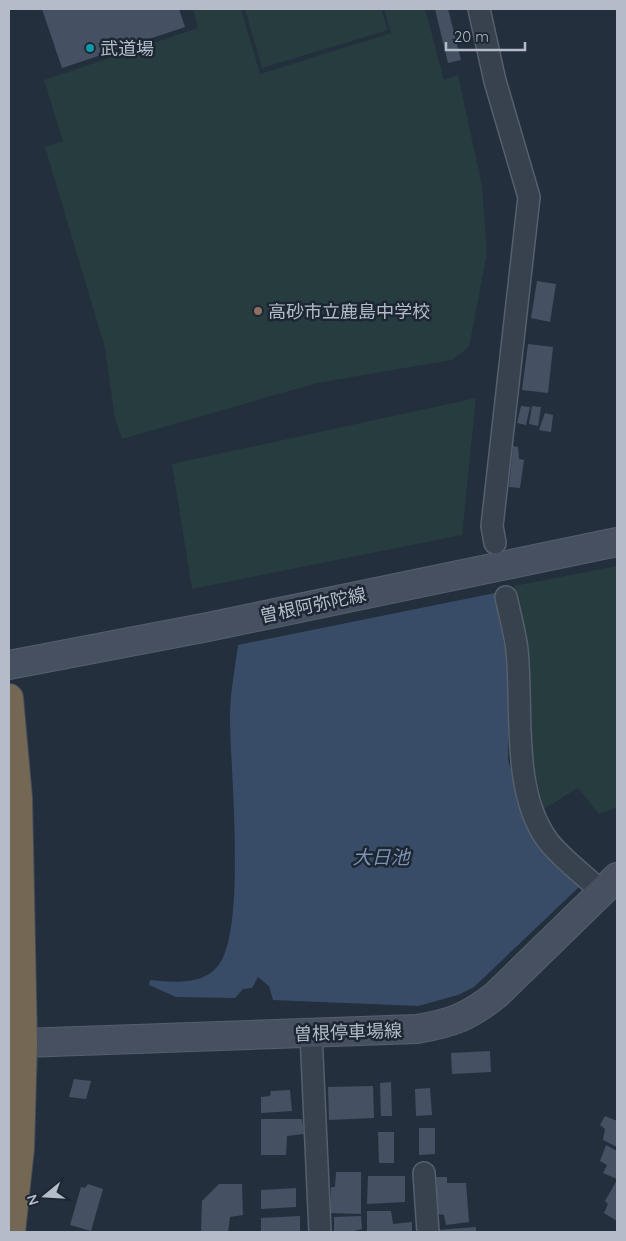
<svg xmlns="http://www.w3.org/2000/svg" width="626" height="1241" font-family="Quicksand,'Noto Sans JP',sans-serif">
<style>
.green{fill:#263c3f}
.water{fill:#394c67}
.building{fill:#455162}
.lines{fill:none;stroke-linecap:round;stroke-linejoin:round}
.street-casing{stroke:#565f6c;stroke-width:24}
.secondary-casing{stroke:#565f6c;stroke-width:30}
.highway-casing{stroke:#434c59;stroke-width:30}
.street{stroke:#38414e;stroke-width:21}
.secondary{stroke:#465061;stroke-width:28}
.highway{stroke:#746855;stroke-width:28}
.culture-dot{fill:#0f9aa8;stroke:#1d2633;stroke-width:2}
.education-dot{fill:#8d6e63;stroke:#1d2633;stroke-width:2}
.labels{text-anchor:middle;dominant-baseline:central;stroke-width:5;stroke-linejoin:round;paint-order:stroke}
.poi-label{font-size:18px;fill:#b4bcc9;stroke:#1d2633;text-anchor:start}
.street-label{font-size:18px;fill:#b4bcc9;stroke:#1d2633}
.water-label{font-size:19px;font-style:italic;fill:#7c92b1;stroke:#1d2633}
</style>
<rect width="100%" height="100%" fill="#242f3e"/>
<path class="green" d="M193,9H241L260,74L391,33L384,9H425L444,80L458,75L482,186L487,253L469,347L452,360L317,383L122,439L115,419L105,348L45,147L63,141L44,80L198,28Z
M245,9H381L388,30L262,68Z
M476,398L462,535L192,589L172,464Z
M617,566V807L599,814L578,788L544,809L533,763L526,646L514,586Z"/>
<path class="water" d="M495,593L509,671L508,759L519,800L580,886L474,987L458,995L418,1006L273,1000L269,986L258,977L252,988L243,989L235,998L176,997L149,985L150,980C172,982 202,986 218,966C247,931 230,767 230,717C230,693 235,669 238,645Z"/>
<path class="building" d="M42,9H179L185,27L62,68Z
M435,9H448L461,60L448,63Z
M537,281L556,284L550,322L531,318Z
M528,344L553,347L548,393L522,390Z
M521,406L530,407L526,425L517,423Z
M532,406L541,407L538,426L529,424Z
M545,413L553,415L551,432L539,430Z
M513,446L518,447L519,459L524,460L520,488L509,487Z
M490,1051L491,1072L452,1074L451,1053Z
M74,1079L91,1081L86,1099L69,1097Z
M391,1082L392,1116H381L380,1083Z
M373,1086L374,1118L329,1120L328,1087Z
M430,1088L432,1115L416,1116L415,1089Z
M290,1090L292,1111L261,1113V1097L270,1096L271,1091Z
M605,1116L617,1121V1147L603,1140L605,1129L600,1125Z
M261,1119H302L304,1134L287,1136L286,1155H261Z
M419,1128H435V1154L419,1155Z
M378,1132H394V1163H379Z
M606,1145L617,1151V1179L603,1173L607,1165L600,1161Z
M336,1172H361V1214L330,1213L331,1187H335Z
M368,1176H405V1202L367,1204Z
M436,1177H447V1183H466L469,1222L446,1225L444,1215L438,1214Z
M617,1180V1221L604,1213L608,1204L605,1201Z
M88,1184L103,1189L91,1231L70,1225L81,1187L85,1188Z
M219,1184H242L243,1215L230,1217L228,1232H201L202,1201Z
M296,1188V1207L261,1209V1190Z
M367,1211H391L393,1224L412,1222V1232H367Z
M300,1216V1232H261V1218Z
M361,1216L362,1229L350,1232H334V1217Z
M476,1227V1232H437V1230Z"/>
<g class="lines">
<g class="street-casing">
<path id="street" d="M479,9L495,81L529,197L492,526L495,543
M506,597C510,615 515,633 517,650C523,708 511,792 548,841C562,859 584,875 601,891
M311,1033L320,1232
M424,1173L428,1232"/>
</g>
<g class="secondary-casing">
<path id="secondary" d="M9,665L208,627L617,542
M23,1043L417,1029C452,1023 468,1017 496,995L617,877"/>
</g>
<g class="highway-casing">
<path id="highway" d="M9,698L18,798L23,1043L20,1148L11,1232"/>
</g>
<use href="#street" class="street"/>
<use href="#secondary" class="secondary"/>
<use href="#highway" class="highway"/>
</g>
<circle class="culture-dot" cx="90" cy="48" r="5"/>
<circle class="education-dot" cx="258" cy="311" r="5"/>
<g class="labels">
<g class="poi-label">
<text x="100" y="48">武道場</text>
<text x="268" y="311">高砂市立鹿島中学校</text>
</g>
<g class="street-label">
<text transform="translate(313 605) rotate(-12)">曽根阿弥陀線</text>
<text transform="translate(348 1032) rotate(-2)">曽根停車場線</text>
</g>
<g class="water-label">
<text x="381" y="857">大日池</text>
</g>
</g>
<rect width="626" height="1241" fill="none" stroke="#b4bcc9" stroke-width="20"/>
<g transform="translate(45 1196) rotate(252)" stroke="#1d2633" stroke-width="4" paint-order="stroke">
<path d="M0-4L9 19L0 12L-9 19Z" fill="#b4bcc9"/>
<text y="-8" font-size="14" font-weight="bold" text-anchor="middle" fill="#b4bcc9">N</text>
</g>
<path d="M446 42v8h79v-8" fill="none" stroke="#b4bcc9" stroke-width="2.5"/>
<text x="454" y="42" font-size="15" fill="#b4bcc9" stroke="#1d2633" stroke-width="4" paint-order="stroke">20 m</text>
</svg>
